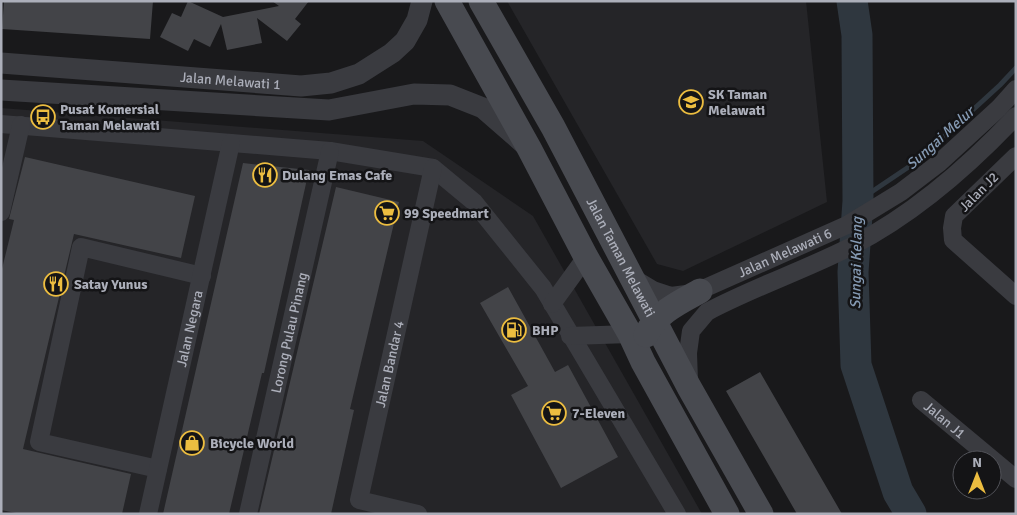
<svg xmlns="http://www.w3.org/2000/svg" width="1017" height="515" font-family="Signika,sans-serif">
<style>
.built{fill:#252528}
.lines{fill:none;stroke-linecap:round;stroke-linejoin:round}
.stream{stroke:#2f373f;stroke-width:5}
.river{stroke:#2f373f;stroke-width:31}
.building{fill:#434448}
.minor{stroke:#3a3b40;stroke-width:18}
.tertiary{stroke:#3a3b40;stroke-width:21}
.secondary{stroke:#484a50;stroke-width:25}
.labels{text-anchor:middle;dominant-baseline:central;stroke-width:5;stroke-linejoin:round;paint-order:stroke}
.street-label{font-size:14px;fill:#acafba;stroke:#141416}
.poi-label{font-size:14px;font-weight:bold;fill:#acafba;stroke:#141416;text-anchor:start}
.water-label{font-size:15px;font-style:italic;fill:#859ab3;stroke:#141416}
</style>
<rect width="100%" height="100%" fill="#19191b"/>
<path class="built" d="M507,1H806L827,202L683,271L657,264Z
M1,108L423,141L533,216L702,514H1Z"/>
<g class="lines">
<path class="stream" d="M858,201L916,162L1000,85L1016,68"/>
<path class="river" d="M852,1L857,35L858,201L853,272L856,365L898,492L911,514"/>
</g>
<path class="building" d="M4,1H153L150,39L2,29Z
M188,1L223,17L279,6L272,1H309L295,19L301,24L287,41L257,18L262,43L227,50L221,24L210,47L194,39L188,51L160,37L172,13L181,17Z
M25,157L195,196L181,258L74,234L23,449L131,474L122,514H21L1,510V273L14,220L9,219Z
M243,163L309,170L264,373H262L229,514H163Z
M336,187L399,202L350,409L354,410L331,514H259Z
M508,287L555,372L568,365L618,457L561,488L511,395L528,386L480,303Z
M760,372L842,514H797L726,391Z"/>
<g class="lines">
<g class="minor">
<path d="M1,124L330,151L433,168L474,202L543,288L677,514"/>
<path d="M1016,156L954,216L952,228L953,240L1016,296"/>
<path d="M1,212L21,125"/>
<path id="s1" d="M633,278L653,290L671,296L694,293L847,225L901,192L939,163L999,108L1016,89"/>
<path d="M552,304L586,257"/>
<path d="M570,336L630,334"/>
<path d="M689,381L688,353L691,331L707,312C754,287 805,270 852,246C914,214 968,167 1016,116"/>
<path id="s2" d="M921,400L1016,479"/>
<path d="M158,469L39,442L81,247L202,276"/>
<path id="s3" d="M148,514L231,143"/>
<path id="s4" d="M248,514L330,151"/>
<path id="s5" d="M418,514L359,500L433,168"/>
</g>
<g class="tertiary">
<path id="s6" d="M1,63L301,86L331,83L359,74L392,53L405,41L417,20L422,1"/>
<path d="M1,90L329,110L414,94L450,95L483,108L523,143"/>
</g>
<g class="secondary">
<path d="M447,1L529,148L586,257L630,334L643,362L727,514"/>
<path id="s7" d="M481,1L553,127L689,387L761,514"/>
<path d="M646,335C656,313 680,302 700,291"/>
</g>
</g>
<defs>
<g id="school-ring" transform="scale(1.25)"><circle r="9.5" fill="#141416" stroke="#ecbd40" stroke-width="1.5"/><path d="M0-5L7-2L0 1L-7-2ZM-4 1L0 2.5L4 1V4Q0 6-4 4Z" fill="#ecbd40"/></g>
<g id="bus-ring" transform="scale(1.25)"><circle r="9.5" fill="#141416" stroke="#ecbd40" stroke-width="1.5"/><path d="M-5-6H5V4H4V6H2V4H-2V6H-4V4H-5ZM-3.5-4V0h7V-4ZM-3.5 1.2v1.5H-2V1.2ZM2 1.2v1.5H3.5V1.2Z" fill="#ecbd40"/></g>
<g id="restaurant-ring" transform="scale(1.25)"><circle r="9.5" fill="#141416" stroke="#ecbd40" stroke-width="1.5"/><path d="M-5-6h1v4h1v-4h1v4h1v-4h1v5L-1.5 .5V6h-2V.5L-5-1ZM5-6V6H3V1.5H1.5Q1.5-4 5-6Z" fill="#ecbd40"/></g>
<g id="supermarket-ring" transform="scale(1.25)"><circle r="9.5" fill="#141416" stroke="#ecbd40" stroke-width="1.5"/><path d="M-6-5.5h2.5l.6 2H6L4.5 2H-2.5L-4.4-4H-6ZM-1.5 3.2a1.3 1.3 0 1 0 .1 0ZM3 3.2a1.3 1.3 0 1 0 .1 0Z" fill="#ecbd40"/></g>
<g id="fuel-ring" transform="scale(1.25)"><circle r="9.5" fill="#141416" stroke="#ecbd40" stroke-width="1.5"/><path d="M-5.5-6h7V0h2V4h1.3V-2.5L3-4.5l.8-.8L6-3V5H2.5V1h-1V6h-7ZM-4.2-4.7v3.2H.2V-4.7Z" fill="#ecbd40"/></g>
<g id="shop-ring" transform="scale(1.25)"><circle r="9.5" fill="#141416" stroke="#ecbd40" stroke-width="1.5"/><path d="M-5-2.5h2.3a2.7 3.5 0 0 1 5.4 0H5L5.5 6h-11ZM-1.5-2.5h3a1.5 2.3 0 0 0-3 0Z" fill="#ecbd40"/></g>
</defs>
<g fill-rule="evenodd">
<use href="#school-ring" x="691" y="102"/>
<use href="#bus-ring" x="43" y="117"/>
<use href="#restaurant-ring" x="265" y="175"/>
<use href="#supermarket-ring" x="387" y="213"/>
<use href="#restaurant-ring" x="56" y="284"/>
<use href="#fuel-ring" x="514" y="330"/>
<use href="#supermarket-ring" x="554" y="413"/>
<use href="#shop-ring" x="192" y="443"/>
</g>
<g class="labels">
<g class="street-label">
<text stroke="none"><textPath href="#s6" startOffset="230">Jalan Melawati 1</textPath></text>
<text transform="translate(979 192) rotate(-45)">Jalan J2</text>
<text stroke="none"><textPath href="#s1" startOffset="165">Jalan Melawati 6</textPath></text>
<text stroke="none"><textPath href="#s7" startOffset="292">Jalan Taman Melawati</textPath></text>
<text stroke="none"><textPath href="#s3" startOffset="190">Jalan Negara</textPath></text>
<text stroke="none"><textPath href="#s4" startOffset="186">Lorong Pulau Pinang</textPath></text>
<text stroke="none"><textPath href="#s5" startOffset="200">Jalan Bandar 4</textPath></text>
<text stroke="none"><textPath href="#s2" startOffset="31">Jalan J1</textPath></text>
</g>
<g class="poi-label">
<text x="708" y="94">SK Taman<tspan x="708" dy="16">Melawati</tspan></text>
<text x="60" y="109">Pusat Komersial<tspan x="60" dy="16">Taman Melawati</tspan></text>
<text x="282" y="175">Dulang Emas Cafe</text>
<text x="404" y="213">99 Speedmart</text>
<text x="74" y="284">Satay Yunus</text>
<text x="532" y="330">BHP</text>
<text x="572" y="413">7-Eleven</text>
<text x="210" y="443">Bicycle World</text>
</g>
<g class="water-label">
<text transform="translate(940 138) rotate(-42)">Sungai Melur</text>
<text transform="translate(856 263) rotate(-89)">Sungai Kelang</text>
</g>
</g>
<rect width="1017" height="515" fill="none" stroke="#acafba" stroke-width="5"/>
<g transform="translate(977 475)"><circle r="24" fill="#141416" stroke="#515258"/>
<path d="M0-4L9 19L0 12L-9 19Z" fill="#ecbd40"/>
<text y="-8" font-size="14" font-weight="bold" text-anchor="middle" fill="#acafba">N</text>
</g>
</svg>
